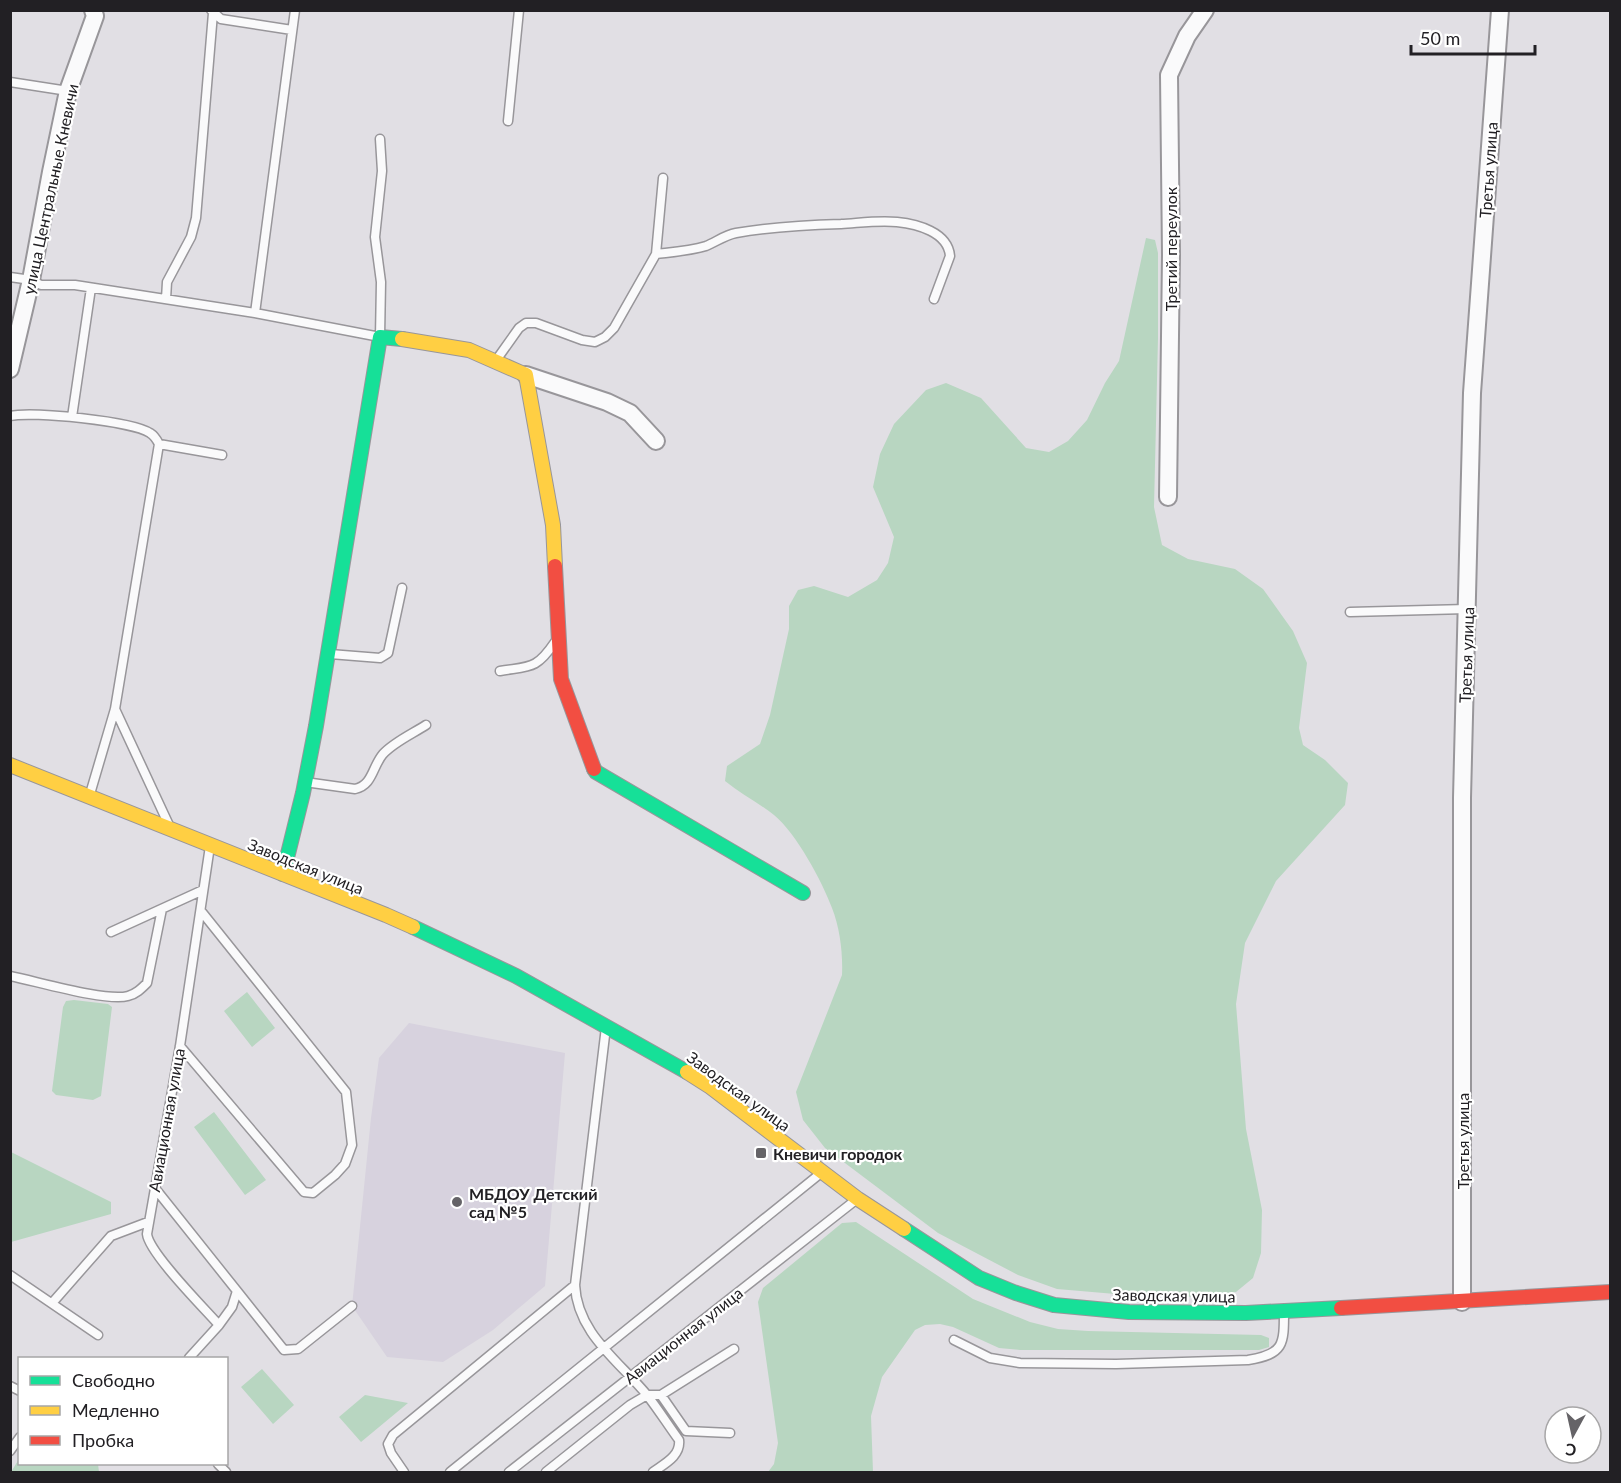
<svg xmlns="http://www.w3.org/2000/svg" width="1621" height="1483" font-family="Lato,sans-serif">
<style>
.built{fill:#d7d2de}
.green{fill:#b8d6c1}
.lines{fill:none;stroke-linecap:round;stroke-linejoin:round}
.lane-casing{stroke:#98969a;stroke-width:11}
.street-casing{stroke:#98969a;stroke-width:20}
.fast-casing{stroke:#98969a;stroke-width:16}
.slow-casing{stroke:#98969a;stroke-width:16}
.jam-casing{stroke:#98969a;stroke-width:16}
.lane{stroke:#fafafb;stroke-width:8}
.street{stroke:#fafafb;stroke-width:16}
.fast{stroke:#16e098;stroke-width:14}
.slow{stroke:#ffcf43;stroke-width:14}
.jam{stroke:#f24e42;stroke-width:14}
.poi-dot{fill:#656367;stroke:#fff;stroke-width:2}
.labels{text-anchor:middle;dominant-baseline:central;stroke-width:4.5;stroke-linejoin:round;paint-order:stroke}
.street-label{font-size:16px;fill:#222024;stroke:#fff}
.poi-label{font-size:16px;font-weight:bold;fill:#222024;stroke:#fff;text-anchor:start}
</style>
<rect width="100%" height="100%" fill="#e1dfe4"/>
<path class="built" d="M409,1023L565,1053L545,1286L493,1330L443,1362L387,1357L352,1306L371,1118L379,1058Z"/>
<path class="green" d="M1146,238L1155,240L1158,253V338L1154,507L1162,545L1188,559L1235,569L1263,589L1293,631L1307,663L1299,728L1303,745L1325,760L1348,783L1345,805L1276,881L1245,943L1236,1004L1246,1129L1262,1210L1261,1253L1253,1278L1236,1292L1199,1297L1127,1295L1057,1289L1018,1275L938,1233L825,1148L803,1120L796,1092L842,975C843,954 840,928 832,908C822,881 796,833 774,815C759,803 741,794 725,781L727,766L760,744L770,715L789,629V606L798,590L814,586L848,597L877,580L888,563L894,537L873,487L880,454L894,424L926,390L946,383L981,398L1026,448L1049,452L1068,441L1087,420L1105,383L1119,361Z
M247,992L275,1028L252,1047L224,1011Z
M74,1000L108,1004L112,1007L101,1096L93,1100L56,1095L52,1091L63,1007L66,1001Z
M214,1112L266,1180L245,1195L194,1127Z
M11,1152L111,1202V1214L11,1242Z
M856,1222L973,1299L1030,1322L1058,1329L1088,1331L1261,1335L1269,1338V1347L1259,1350H1020L999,1348L953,1327L940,1324L925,1325L915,1330L882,1377L871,1416L873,1472H768L774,1464L778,1443L758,1302L763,1288L842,1223Z
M262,1369L294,1405L273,1424L241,1387Z
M365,1395L408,1403L361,1442L339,1417Z
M19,1459L20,1464H98L99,1472H11Z"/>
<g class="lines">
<g class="lane-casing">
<path id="lane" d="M211,10L221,19L292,30
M295,10L255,313L380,337L381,282L375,237L382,171L380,139
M10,82L68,91
M508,121L519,10
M656,254L663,178
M10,277L31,280L41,285H75L255,313
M166,299L167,282L191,237L196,218L213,13
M497,359L519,328L526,323H536L582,340L595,342L605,337L614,328L656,254C673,252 689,251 706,246C716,242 725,235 736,233C770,227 806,225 841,224C859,223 879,220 897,222C917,224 948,232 950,256L934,299
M10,416C32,411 132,421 150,433C155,436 157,440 159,444L115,709L90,794
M72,417L91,288
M159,444L222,455
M1350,612L1467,609
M330,654L380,658L388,653L402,588
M500,671C530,666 536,670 555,642
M115,709L168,823
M305,782L355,789C373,785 372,767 383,754C394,742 412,734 426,725
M111,932L203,890
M10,976C36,981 106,1002 128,996C136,994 141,989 147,983L162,909
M606,1027L575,1285C577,1333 619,1361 647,1395C658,1409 668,1425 679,1440C681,1456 664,1464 653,1472
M180,1046L304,1192L313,1193L335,1175L345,1164L352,1145L346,1092L201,911
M154,1187L237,1291L232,1307L219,1325
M10,1275L98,1335
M237,1291L284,1350L298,1349L352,1306
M53,1302L111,1236L148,1222
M954,1340L990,1358L1020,1363L1116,1364L1248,1360C1284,1354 1284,1345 1284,1311
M189,1358L219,1325C204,1308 149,1253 147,1234L180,1046L210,846
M10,1386L20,1391
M661,1395L686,1431L730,1433
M10,1451L20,1437
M218,1464L226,1472
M404,1472L391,1453L388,1444L393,1435L575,1285
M450,1472L821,1173
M509,1472L857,1199
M546,1472L630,1405L647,1395H661L734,1349"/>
</g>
<g class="street-casing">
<path id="street" d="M10,369L31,280L51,172L68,91L95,16L93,10
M526,375L607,402L630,413L656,441
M1168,497L1171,255L1169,75L1187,36L1205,10
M1462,1302V798L1472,393L1500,10"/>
</g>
<g class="fast-casing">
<path id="fast" d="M594,769L596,772L803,893
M283,874L303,793L316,726L380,337L402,339
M413,927L516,976L687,1072
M904,1229L979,1278L1016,1293L1054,1305L1129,1312L1246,1313L1341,1308"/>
</g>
<g class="slow-casing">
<path id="slow" d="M402,339L469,350L526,375L553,525L555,566
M10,765L386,915L413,927
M687,1072L709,1086L858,1199L904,1229"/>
</g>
<g class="jam-casing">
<path id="jam" d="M555,566L561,679L594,769
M1341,1308L1610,1292"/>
</g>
<use href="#lane" class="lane"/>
<use href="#street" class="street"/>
<use href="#fast" class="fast"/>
<use href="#slow" class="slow"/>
<use href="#jam" class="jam"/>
</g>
<g class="poi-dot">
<rect x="755" y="1147" width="12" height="12" rx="3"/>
<circle cx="457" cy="1202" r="6"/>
</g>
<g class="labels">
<g class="street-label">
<text transform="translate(1488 170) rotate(-86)">Третья улица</text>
<text transform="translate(50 189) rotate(-78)">улица Центральные Кневичи</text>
<text transform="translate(1170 249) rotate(-90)">Третий переулок</text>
<text transform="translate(1466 655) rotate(-88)">Третья улица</text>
<text transform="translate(306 866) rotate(22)">Заводская улица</text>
<text transform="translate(739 1091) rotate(36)">Заводская улица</text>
<text transform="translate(166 1120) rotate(-80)">Авиационная улица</text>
<text transform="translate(1462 1141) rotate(-90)">Третья улица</text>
<text transform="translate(1174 1295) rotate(1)">Заводская улица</text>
<text transform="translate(683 1335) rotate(-38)">Авиационная улица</text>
</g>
<g class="poi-label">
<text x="773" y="1153">Кневичи городок</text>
<text x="469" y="1193">МБДОУ Детский<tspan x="469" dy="18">сад №5</tspan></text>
</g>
</g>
<rect width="1621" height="1483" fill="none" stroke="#222024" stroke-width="24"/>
<rect x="18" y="1357" width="210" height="108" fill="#ffffff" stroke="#a7a6a7" stroke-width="1.5"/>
<rect x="30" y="1376" width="30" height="9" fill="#16e098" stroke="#a7a6a7" stroke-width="1.5"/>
<text x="72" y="1387" font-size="18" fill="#222024">Свободно</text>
<rect x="30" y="1406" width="30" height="9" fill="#ffcf43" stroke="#a7a6a7" stroke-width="1.5"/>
<text x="72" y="1417" font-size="18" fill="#222024">Медленно</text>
<rect x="30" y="1436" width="30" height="9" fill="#f24e42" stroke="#a7a6a7" stroke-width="1.5"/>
<text x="72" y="1447" font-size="18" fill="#222024">Пробка</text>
<g transform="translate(1573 1435) rotate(188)"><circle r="28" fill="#ffffff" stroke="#a7a6a7" stroke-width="1.5"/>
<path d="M0-4.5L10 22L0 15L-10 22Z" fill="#656367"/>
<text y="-9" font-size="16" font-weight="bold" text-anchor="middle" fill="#222024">С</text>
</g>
<path d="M1411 45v9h124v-9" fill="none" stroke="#222024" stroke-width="3"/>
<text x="1420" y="45" font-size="18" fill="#222024" stroke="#ffffff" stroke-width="4.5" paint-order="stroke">50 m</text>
</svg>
